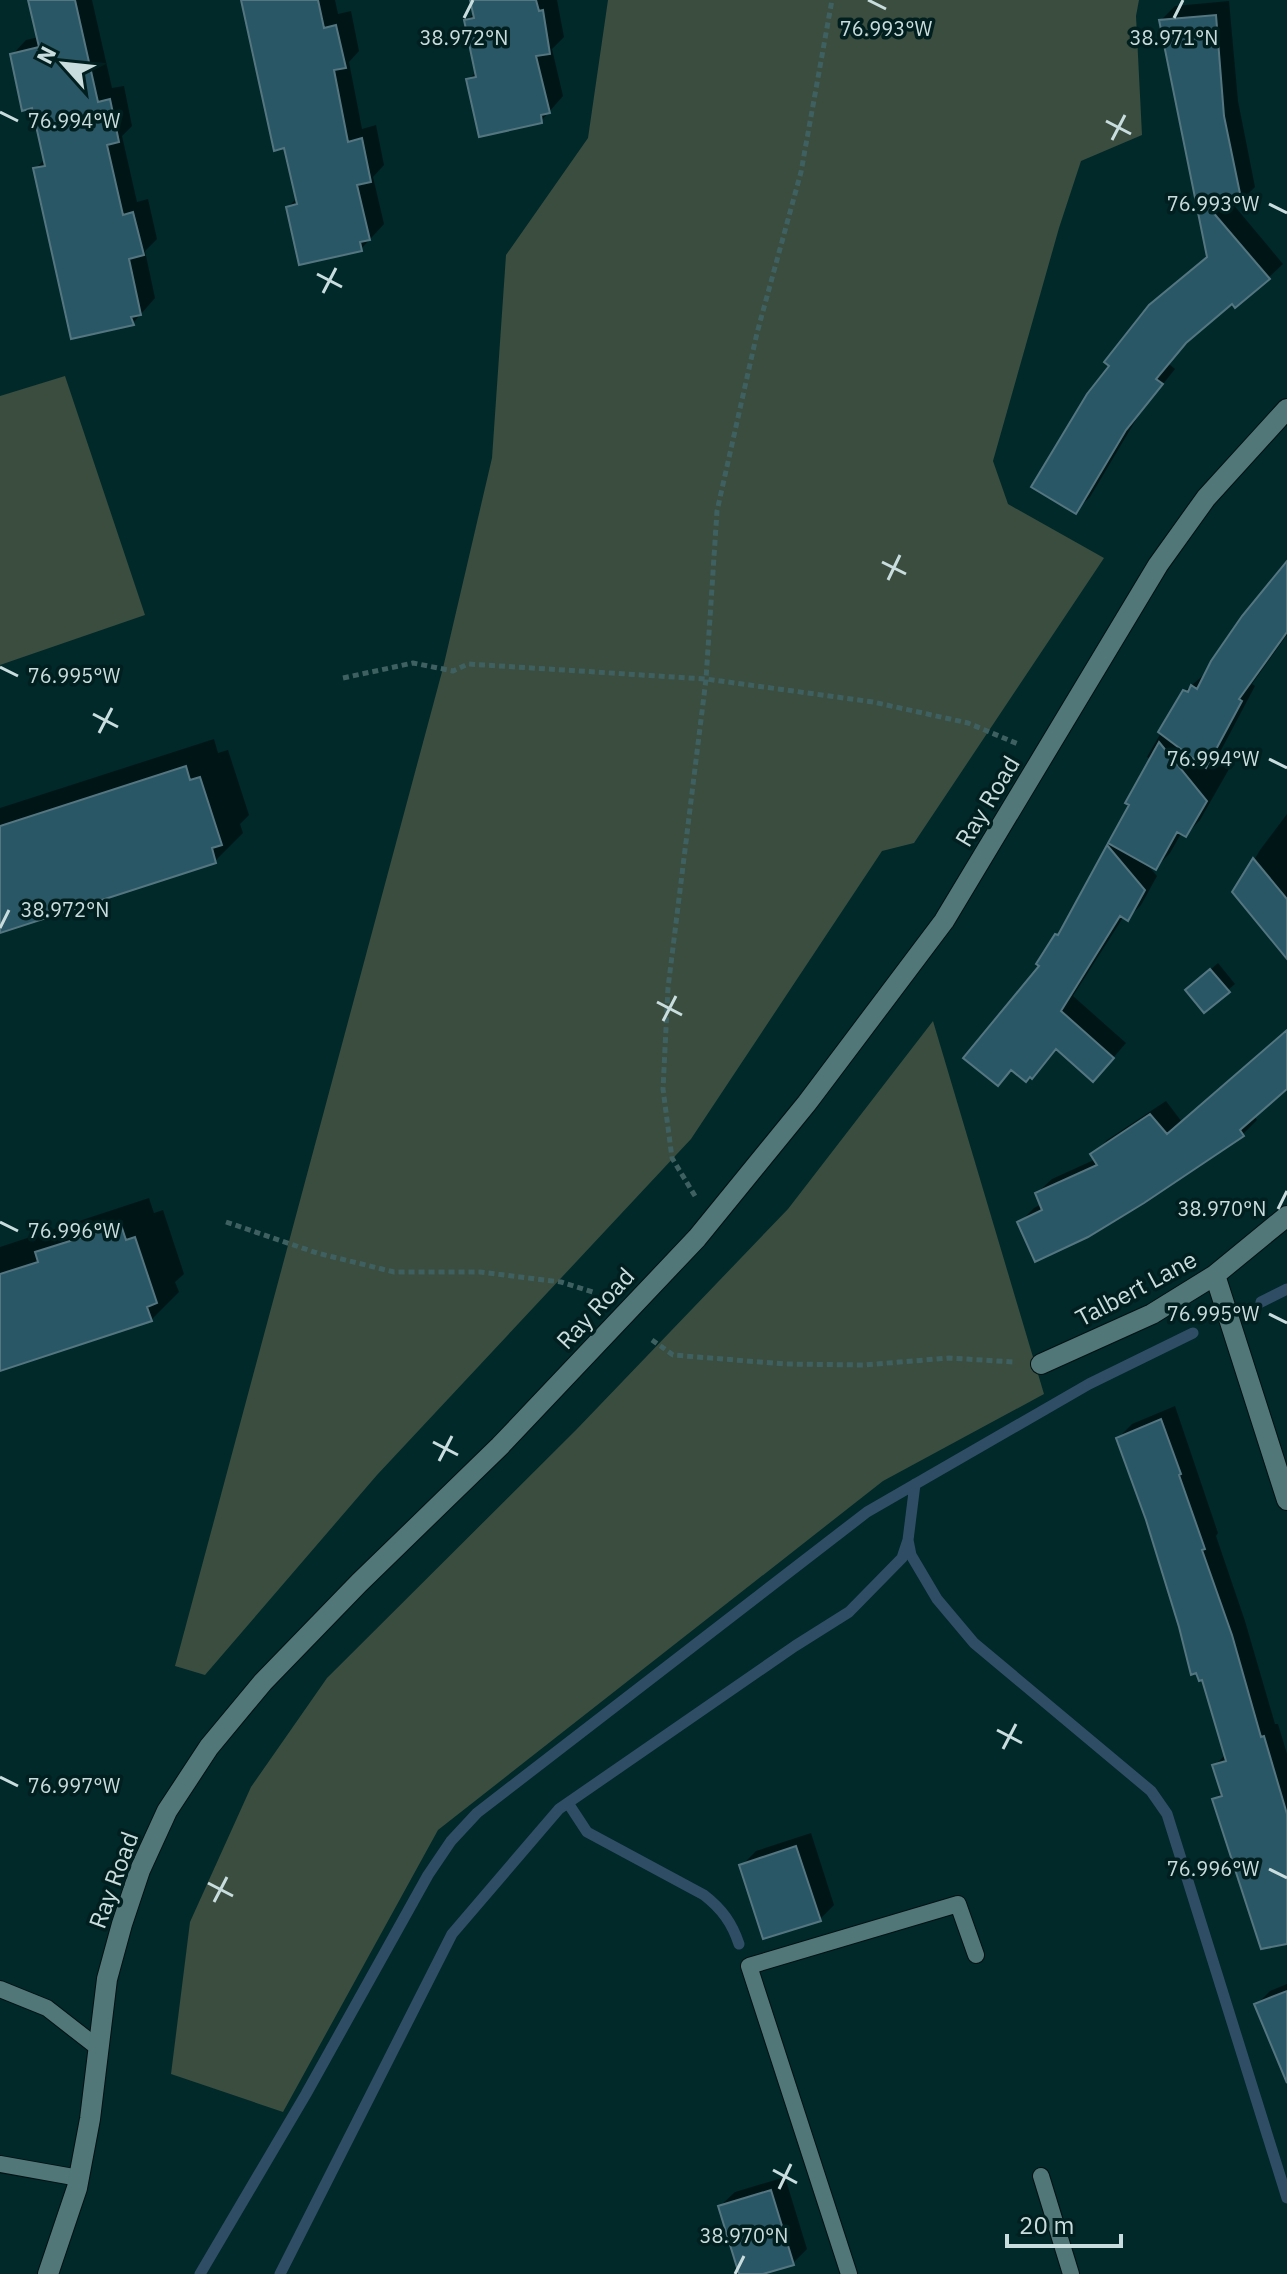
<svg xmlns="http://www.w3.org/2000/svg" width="1287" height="2274" font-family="'IBM Plex Sans',sans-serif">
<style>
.green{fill:#3a4d3e}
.shadow{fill:#0007}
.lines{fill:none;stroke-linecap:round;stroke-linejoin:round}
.stream{stroke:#304d66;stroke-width:11}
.building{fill:#2a5765;stroke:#547681;stroke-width:2}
.lane-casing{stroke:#001112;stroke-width:18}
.street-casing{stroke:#001112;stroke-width:22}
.secondary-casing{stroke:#001112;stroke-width:22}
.path{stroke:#3f6061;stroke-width:5;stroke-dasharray:6 4;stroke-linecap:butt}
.lane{stroke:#517778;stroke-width:16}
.street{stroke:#517778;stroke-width:20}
.secondary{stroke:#517778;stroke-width:20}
.ticks{fill:none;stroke:#caddde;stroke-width:3}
.labels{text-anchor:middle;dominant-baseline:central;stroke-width:7;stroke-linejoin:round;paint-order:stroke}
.street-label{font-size:24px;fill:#caddde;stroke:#021f1f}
.ticks-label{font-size:20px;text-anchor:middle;fill:#caddde;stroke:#021f1f;stroke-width:7;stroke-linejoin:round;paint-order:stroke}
</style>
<rect width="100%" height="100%" fill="#01292a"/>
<path class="green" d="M608,0H1139L1136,16L1142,135L1081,161L1059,228L993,461L1008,504L1104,558L914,843L882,851L691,1139L377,1475L205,1675L175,1666L443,668L492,458L506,255L588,138Z
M65,376L145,615L0,665V396Z
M933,1021L1044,1394L883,1481L438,1830L283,2112L171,2074L190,1922L251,1787L327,1678L576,1430L788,1209Z"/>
<path class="shadow" d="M30,0H92L112,88L124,86L132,126L122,136L137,202L148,199L157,239L145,251L155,298L133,323L35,169L45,159L34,106L12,55L26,40L39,37Z
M244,0H335L338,14L351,11L359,51L349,62L362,129L376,125L384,165L373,177L384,224L361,249L288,207L297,198L286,146Z
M472,0H557L564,37L552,49L563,96L541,121L468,80L477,71L466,21L475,12Z
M1229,1L1238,101L1255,187L1241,201L1232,203L1283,264L1268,278L1232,301L1194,333L1169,364L1175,369L1140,413L1090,497L1075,511L1112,366L1150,306L1209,255L1161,20L1175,6Z
M1287,564V635L1252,684L1255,686L1219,754L1233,762L1200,820L1186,835L1182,832L1170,853L1156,868L1146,863L1157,876L1141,905L1128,918L1124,916L1073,996L1126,1043L1106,1066L1057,1048L1032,1076L1012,1069L998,1083L1042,965L1131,804L1151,759L1147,757L1185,691L1207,672Z
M214,739L218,753L228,750L249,815L240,824L243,833L215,861L0,930V808Z
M1287,814V926L1235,892L1260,850Z
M1218,963L1235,984L1228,990L1194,984Z
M1287,1031V1086L1254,1115L1257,1120L1243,1134L1143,1201L1020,1222L1034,1208L1042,1204L1037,1193L1052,1179L1096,1159L1093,1155L1107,1140L1166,1101L1182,1122Z
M149,1198L154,1213L163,1210L184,1274L175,1282L179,1292L151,1320L0,1369V1247Z
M1175,1406L1218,1533L1216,1536L1245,1621L1275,1724H1278L1287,1754V1942L1214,1800L1223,1791L1215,1765L1226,1754L1203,1677L1181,1627L1148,1519L1118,1438L1132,1424Z
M811,1833L834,1905L820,1919L741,1866L756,1851Z
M1287,1984V2025L1256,2005L1270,1991Z
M785,2177L807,2249L793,2263L756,2274H741L720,2206L735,2192Z"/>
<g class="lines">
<path class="stream" d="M1261,1302L1287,1289
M915,1484L908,1540L911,1555L937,1599L974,1643L1151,1791L1167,1814L1287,2198
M568,1803L587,1832L704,1895C722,1909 732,1923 739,1944
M200,2274L306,2094L428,1875L451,1841L477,1813L867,1512L1089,1384L1193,1333
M280,2274L452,1934L559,1809L795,1646L849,1612L902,1558L908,1540"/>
</g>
<path class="building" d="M28,0H75L98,102L110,99L119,142L107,145L123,215L133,212L144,255L129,259L141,315L131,317L134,325L71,339L33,168L45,166L32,108L22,111L10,54L39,47Z
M241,0H318L324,28L336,25L346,68L334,70L348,142L362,138L371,182L357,185L370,240L360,242L362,251L299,265L286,207L297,204L284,148L274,151Z
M470,0H536L539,11L543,10L550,54L536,56L550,113L541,115L542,123L479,137L466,79L476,77L464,20L474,18Z
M1216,15L1224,116L1242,203L1211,210L1270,279L1235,308L1232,304L1186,343L1156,379L1163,384L1126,430L1076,514L1031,487L1087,394L1109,366L1104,362L1149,305L1207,257L1159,20Z
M1287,561V632L1239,699L1242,701L1206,768L1158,732L1183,690L1188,692L1191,685L1197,689L1211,661L1242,616Z
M1159,742L1207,801L1186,837L1177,832L1156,870L1108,843L1129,805L1125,803Z
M186,766L190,780L200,777L222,845L212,848L216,863L0,933V826Z
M1107,845L1145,890L1128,921L1120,916L1061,1011L1114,1058L1093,1082L1056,1049L1032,1079L1030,1077L1026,1082L1011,1070L998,1086L963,1058L1039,966L1036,964L1055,934L1058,935Z
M1253,858L1287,899V959L1232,892Z
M1210,969L1230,992L1204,1013L1185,990Z
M1287,1030V1089L1240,1130L1244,1136L1144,1203L1088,1237L1035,1262L1017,1222L1042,1210L1035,1193L1097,1165L1090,1154L1150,1114L1167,1134Z
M121,1225L126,1240L135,1237L157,1303L147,1307L152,1321L0,1371V1274L38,1262L35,1252Z
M1161,1419L1181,1474L1179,1475L1205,1549L1202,1550L1232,1635L1261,1737L1264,1736L1287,1814V1944L1261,1949L1212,1799L1222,1796L1212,1765L1226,1761L1202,1680L1199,1681L1196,1673L1191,1675L1179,1627L1146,1520L1116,1438Z
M796,1846L821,1921L763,1939L739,1865Z
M1287,1991V2083L1254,2004Z
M771,2190L794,2265L763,2274H739L718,2206Z"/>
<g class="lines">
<g class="lane-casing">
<path id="lane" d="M0,1989L47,2008L97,2047
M0,2164L79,2178
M1041,2176L1071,2274
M849,2274L749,1966L958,1904L976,1955"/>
</g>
<g class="street-casing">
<path id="street" d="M1215,1275L1287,1500
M1041,1364L1152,1314L1215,1275L1287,1216"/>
</g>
<g class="secondary-casing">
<path id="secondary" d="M48,2274L77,2188L90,2119L107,1979L122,1924L140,1870L167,1811L209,1747L263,1682L359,1583L500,1446L697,1238L807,1103L944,921L1158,565L1206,498L1287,409"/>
</g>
<path class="path" d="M343,678L413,663L453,671L468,664L706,679L873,702L968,723L1018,744
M695,1196L672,1158L663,1089L668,988L706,679L717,511L757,333L801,172L832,0
M226,1222L317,1253L394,1272H480L561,1282L596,1293
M652,1340L673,1355L785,1364L864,1365L949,1358L1013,1362"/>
<use href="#lane" class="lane"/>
<use href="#street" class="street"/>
<use href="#secondary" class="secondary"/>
</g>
<path class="ticks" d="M868,0L886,9M464,18L473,0M1174,18L1183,0M0,112L18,121M1106,121L1131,134M1112,140L1125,115M1269,204L1287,213M317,274L342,287M323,293L336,268M882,562L906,574M888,580L900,555M0,667L18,676M93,714L118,727M99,733L112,708M1269,759L1287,768M0,928L9,910M657,1002L682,1015M663,1021L676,996M1278,1209L1287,1191M0,1222L18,1231M1269,1314L1287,1323M433,1442L458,1455M439,1461L452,1436M997,1730L1022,1743M1003,1749L1016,1724M0,1777L18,1786M1269,1869L1287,1878M208,1883L233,1896M214,1902L227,1877M773,2170L797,2183M779,2189L791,2164M735,2274L744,2256"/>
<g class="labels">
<g class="street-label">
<text transform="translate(987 801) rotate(-59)">Ray Road</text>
<text transform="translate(1136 1288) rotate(-28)">Talbert Lane</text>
<text transform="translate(595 1308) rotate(-47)">Ray Road</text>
<text transform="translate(113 1880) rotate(-70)">Ray Road</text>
</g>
</g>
<g class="ticks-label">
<text x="886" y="36">76.993°W</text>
<text x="464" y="45">38.972°N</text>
<text x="1174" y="45">38.971°N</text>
<text x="74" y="128">76.994°W</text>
<text x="1213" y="211">76.993°W</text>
<text x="74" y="683">76.995°W</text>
<text x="1213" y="766">76.994°W</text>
<text x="65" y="917">38.972°N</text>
<text x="1222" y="1216">38.970°N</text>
<text x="74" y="1238">76.996°W</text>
<text x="1213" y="1321">76.995°W</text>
<text x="74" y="1793">76.997°W</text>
<text x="1213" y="1876">76.996°W</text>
<text x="744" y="2243">38.970°N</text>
</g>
<g transform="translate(64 64) rotate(297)" stroke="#021f1f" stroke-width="6" paint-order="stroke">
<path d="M0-6L14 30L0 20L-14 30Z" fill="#caddde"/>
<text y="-12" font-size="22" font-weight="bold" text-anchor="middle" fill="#caddde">N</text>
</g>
<path d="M1007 2234v12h114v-12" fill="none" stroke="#caddde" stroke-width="4"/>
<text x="1019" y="2234" font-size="24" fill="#caddde" stroke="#021f1f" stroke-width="6" paint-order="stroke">20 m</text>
</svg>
